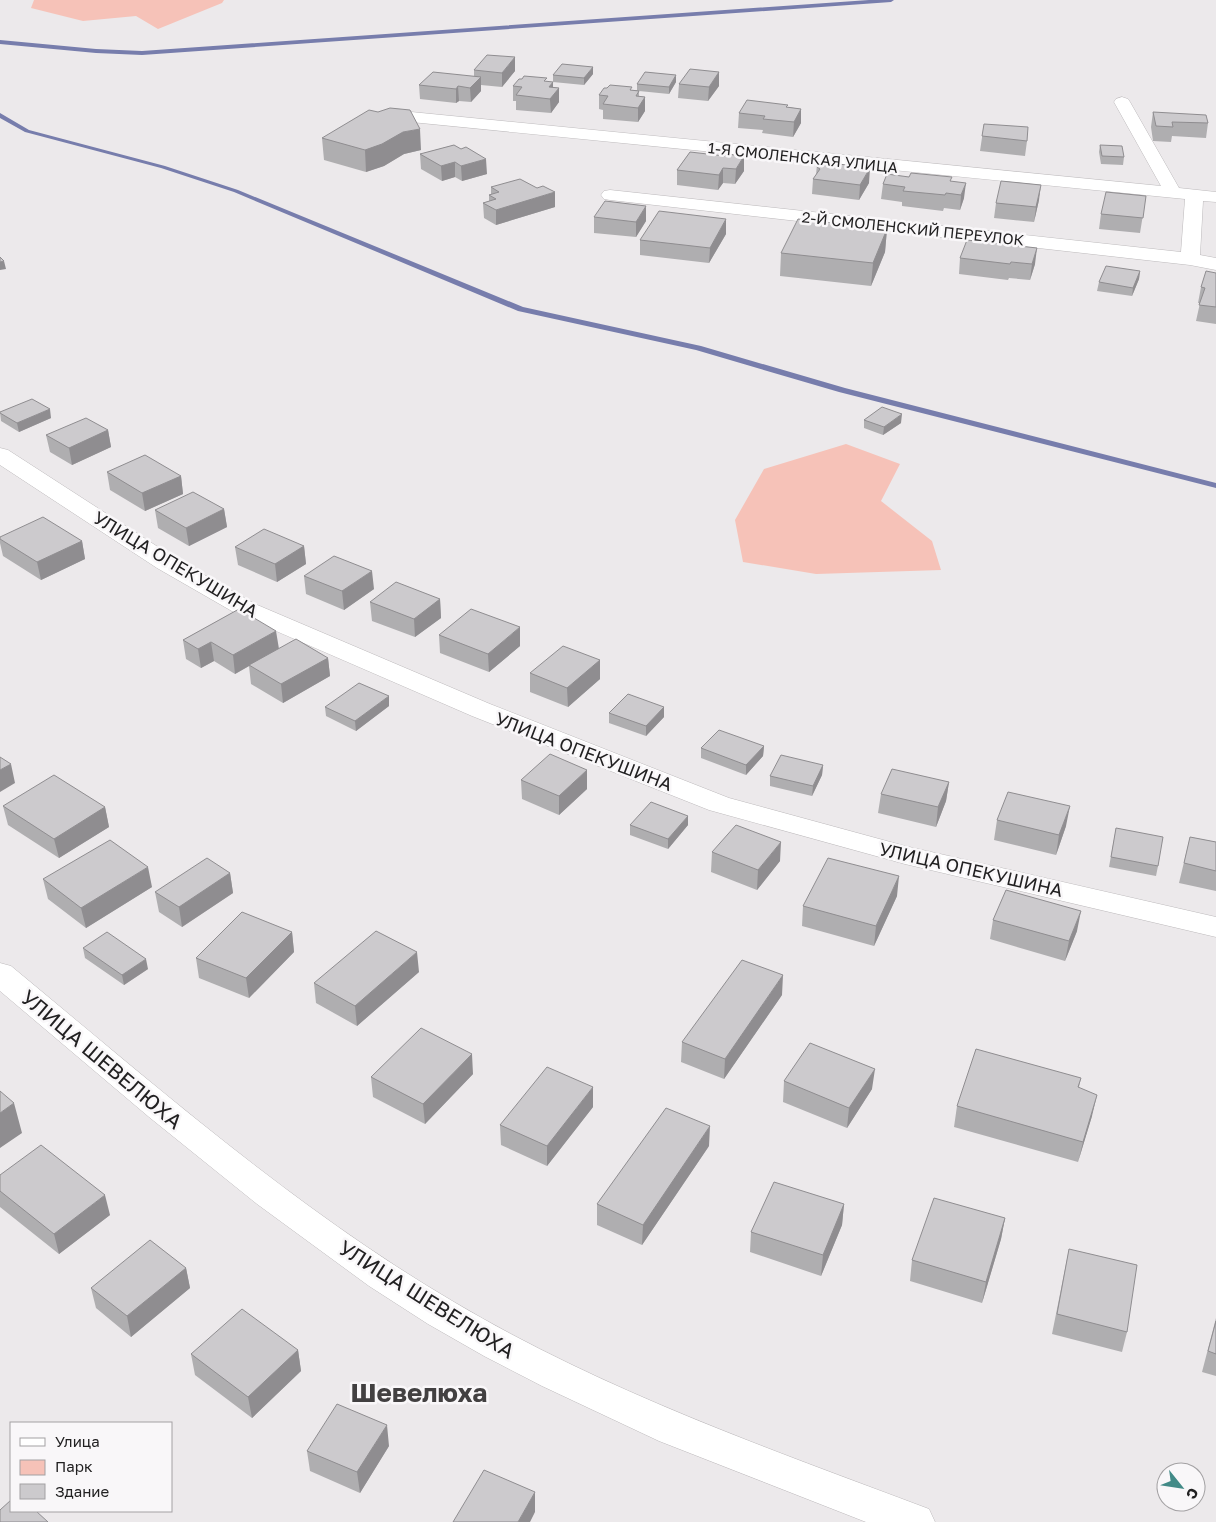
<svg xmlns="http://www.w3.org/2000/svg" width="1216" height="1522" font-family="'Golos Text',sans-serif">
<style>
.green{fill:#f6c2b8}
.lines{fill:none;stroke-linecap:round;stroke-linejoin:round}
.stream{fill:#777dac;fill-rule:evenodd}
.street-casing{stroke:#bdbabc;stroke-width:1}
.primary-casing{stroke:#bdbabc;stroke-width:1}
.street{fill:#fff;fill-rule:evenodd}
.primary{fill:#fff;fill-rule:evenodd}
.wall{fill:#afaeb0}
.shaded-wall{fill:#8f8d90}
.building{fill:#cccacd;stroke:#8f8d90}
.labels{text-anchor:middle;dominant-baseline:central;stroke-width:5;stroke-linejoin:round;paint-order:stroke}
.far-street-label{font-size:15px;fill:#222122;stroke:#f9f7f9}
.street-label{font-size:18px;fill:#222122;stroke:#f9f7f9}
.near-street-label{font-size:21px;fill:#222122;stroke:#f9f7f9}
.near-district-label{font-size:26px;font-weight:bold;fill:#424041;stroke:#f9f7f9}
</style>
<rect width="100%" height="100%" fill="#ece9eb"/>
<path class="green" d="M34,0H224L222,3L158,29L136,16L83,21L31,8Z
M846,444L900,464L881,501L932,541L941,570L816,574L743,562L735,520L764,469Z"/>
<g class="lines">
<path class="stream" d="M869,0H894L891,2L142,55L96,53L0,44V40L96,49L142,51Z
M0,113L29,130L165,166L238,190L523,307L701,346L845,388L1216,483V488L839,392L696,350L518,311L234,192L161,168L25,132L0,118Z"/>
<g class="street-casing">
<path id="street" d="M1122,97L1128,99L1130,102L1179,188L1216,192V202L1203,201L1200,255L1216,258V270L1190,265L610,200L604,199L601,195L604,191L610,190L1181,252L1185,199L391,120L385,118L383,115L385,112L391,110L1161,186L1114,102L1116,99Z
M0,448L8,450L175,558L255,604L490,704L729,798L905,846L1216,917V937L905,864L709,810L472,716L237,614L157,568L0,465Z"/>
</g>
<g class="primary-casing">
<path id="primary" d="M0,963L11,966C154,1084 294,1208 454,1302C604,1391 767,1448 929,1509L935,1522H866L659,1441L542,1386L484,1356L428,1324L369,1286L257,1204L149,1117L0,991Z"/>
</g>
<use href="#street" class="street"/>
<use href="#primary" class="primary"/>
</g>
<path class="wall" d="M474,70L515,71L502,87L481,85V91L471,102L459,101L456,103L420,99L419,85L474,76Z
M593,74L584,85L553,82V75Z
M547,81L553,87L559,88V102L551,113L516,110V101H513V86Z
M676,82L669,94L639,91V96L645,97V111L638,122L603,119V110L599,109V95L632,90H637V84Z
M679,84L719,86L708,101L678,98Z
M788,107L801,109V123L793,137L762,133L763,130L738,128L739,113Z
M1153,112L1208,123L1206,138L1172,136L1171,142L1153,141L1151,127Z
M984,124L1027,141L1025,156L980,151Z
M322,138L421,150L404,154L384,166L366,172L324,160Z
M454,145L487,174L462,181L455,177L442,181L421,169L420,154Z
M1100,145L1124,157L1123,165L1101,164L1099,152Z
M690,152L744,171L735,184L723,183L718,190L677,185V170Z
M817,164L869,183L859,200L812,194L813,179L816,175Z
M951,181L964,198L960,210L944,208L943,211L902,206V202L881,199L883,184Z
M491,187L555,207L496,225L484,218L483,203L489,201V195L491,194Z
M1146,196L1140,233L1099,229L1101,214Z
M1039,200L1034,222L994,218L996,203Z
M594,217L646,221L636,237L594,233Z
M887,229L885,252L871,286L780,276L781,253Z
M726,234L709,263L640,255V240Z
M960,258L1035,264L1030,280L1009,278L1008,280L959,274Z
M1140,271L1139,279L1132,296L1097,291L1099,282Z
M1216,273V324L1196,321L1200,303H1198L1201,287Z
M0,412L51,418L19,432L1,421Z
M864,420L901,423L883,435L864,428Z
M108,430L111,447L72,465L50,452L46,435Z
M107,472L181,476L183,494L145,511L110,490Z
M224,509L227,527L189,546L158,528L155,510Z
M0,537L82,541L85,559L41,580L3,556L0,543Z
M304,546L306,564L277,582L238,565L235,547Z
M304,576L374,589L344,610L306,594Z
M440,599L441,618L415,637L372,621L370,602Z
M239,609L279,649L328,658L330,676L283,703L251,684L249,666L235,674L214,661L201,668L186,659L183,640Z
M439,635L520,646L489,672L440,653Z
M600,660V679L568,707L530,692V673Z
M389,706L356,731L326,716L325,707Z
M664,707V717L646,736L609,723V713Z
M764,746L763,756L746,775L701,758V748Z
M823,765L822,775L812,796L770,786V776Z
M521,780L587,789L559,815L522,799Z
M949,782L946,801L936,827L878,813L881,794Z
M3,806L105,807L109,827L59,858L8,825Z
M997,820L1066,826L1056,855L994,840Z
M630,825H688L668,849L630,835Z
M1116,828L1158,866L1156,876L1109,867Z
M1190,837L1216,842V891L1179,883Z
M712,852L780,861L757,890L711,872Z
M230,873L233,893L182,927L159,912L155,892Z
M43,879L152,887L86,928L48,899Z
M897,896L874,946L802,926L803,906Z
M993,920L1077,931L1065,961L990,939Z
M292,932L294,952L249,998L199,978L196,958Z
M83,948L148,969L124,985L85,958Z
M419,972L357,1026L316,1003L314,983Z
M782,995L724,1079L681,1062L682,1042Z
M473,1074L425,1124L373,1097L371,1077Z
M1081,1078L1079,1087L1092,1116L1078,1162L954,1127L957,1106Z
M784,1081L872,1089L847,1128L783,1102Z
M593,1107L547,1166L501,1145L500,1125Z
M709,1146L642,1245L597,1225V1204Z
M0,1175L110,1215L59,1254L0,1207Z
M844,1204L842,1225L821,1276L750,1252L751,1232Z
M1005,1218L1001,1239L982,1303L910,1281L912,1260Z
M1069,1249L1127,1332L1122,1352L1052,1334Z
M186,1268L190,1288L131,1337L96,1308L91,1288Z
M1216,1318V1376L1202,1372Z
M298,1350L301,1371L252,1418L195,1375L191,1354Z
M389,1446L360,1493L310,1471L307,1451Z"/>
<path class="shaded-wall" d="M515,57V71L502,87V73Z
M593,67V74L584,85V78Z
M719,72V86L708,101L709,87Z
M676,75V82L669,94V87Z
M481,77V91L471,102L470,88Z
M553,82V95L559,88V102L551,113L549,87Z
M458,86L459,101L456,103V89Z
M645,97V111L638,122V108Z
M801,109V123L793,137L794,122Z
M420,129L421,150L404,154L384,166L366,172L365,150L403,132Z
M744,156V171L735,184L736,169Z
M486,159L487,174L462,181L461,166Z
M455,162V177L442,181L441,166Z
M723,168V183L718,190L719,175Z
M870,168L869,183L859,200L860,185Z
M966,183L964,198L960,210L961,195Z
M1041,185L1039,200L1034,222L1036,207Z
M555,192V207L496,225V210Z
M646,206V221L636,237V222Z
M726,219V234L709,263L710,248Z
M887,229L885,252L871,286L873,263Z
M1037,248L1035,264L1030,280L1032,264Z
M4,261L6,269L0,270V262Z
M1140,271L1139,279L1132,296L1133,288Z
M50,409L51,418L19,432L17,423Z
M902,414L901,423L883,435L884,427Z
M108,430L111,447L72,465L69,448Z
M181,476L183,494L145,511L142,493Z
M224,509L227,527L189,546L186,528Z
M82,541L85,559L41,580L37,562Z
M304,546L306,564L277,582L275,564Z
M372,571L374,589L344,610L342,591Z
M440,599L441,618L415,637L414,619Z
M520,627V646L489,672L488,654Z
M276,631L279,649L235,674L233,655Z
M211,642L214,661L201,668L198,649Z
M328,658L330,676L283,703L281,684Z
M600,660V679L568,707L567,688Z
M389,696V706L356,731L355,721Z
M664,707V717L646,736V726Z
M764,746L763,756L746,775V765Z
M11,764L15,783L0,792V770Z
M823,765L822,775L812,796L813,786Z
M587,770V789L559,815V796Z
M949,782L946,801L936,827L938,807Z
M1070,806L1066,826L1056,855L1059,835Z
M105,807L109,827L59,858L54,839Z
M688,816V825L668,849V839Z
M781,842L780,861L757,890L758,870Z
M148,867L152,887L86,928L81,908Z
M230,873L233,893L182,927L179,907Z
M899,876L897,896L874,946L876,926Z
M1081,911L1077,931L1065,961L1069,941Z
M292,932L294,952L249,998L246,978Z
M417,952L419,972L357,1026L355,1006Z
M146,959L148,969L124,985L122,975Z
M783,975L782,995L724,1079L725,1059Z
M472,1054L473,1074L425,1124L423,1104Z
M875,1069L872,1089L847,1128L849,1108Z
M593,1087V1107L547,1166V1146Z
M1097,1095L1092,1116L1078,1162L1083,1142Z
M14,1103L22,1133L0,1148V1113Z
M710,1126L709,1146L642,1245L643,1225Z
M105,1195L110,1215L59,1254L54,1234Z
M844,1204L842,1225L821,1276L823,1255Z
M1005,1218L1001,1239L982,1303L986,1282Z
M186,1268L190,1288L131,1337L127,1316Z
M298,1350L301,1371L252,1418L248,1397Z
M387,1425L389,1446L360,1493L357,1472Z
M535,1492V1512L530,1522H518Z"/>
<path class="building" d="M487,55L515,57L502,73L474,70Z
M562,64L593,67L584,78L553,75Z
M690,69L719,72L709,87L679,84Z
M433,72L481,77L470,88L458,86L456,89L419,85Z
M645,72L676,75L669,87L637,84Z
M524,76L547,78L544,81L553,82L549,87L559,88L550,99L516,95L522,87L513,86L519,79H522Z
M610,85L632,87L630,90L639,91L636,96L645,97L638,108L603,104L608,96L599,95L604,88H607Z
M747,100L788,105L786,107L801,109L794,122L763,119L765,116L739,113Z
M390,108L410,110L420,129L403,132L382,144L365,150L322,138L369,110L378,112Z
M1153,112L1206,115L1208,123L1172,122L1173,127L1156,126Z
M984,124L1028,127L1027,141L982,136Z
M454,145L461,149L466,147L486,159L461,166L455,162L441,166L420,154Z
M1100,145L1122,146L1124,157L1102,156Z
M690,152L725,156L726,154L744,156L736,169L723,168L719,175L677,170Z
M823,162L870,168L860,185L813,179L820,169L817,167V164Z
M911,173L952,177L950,181L966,183L961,195L946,193L945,195L903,191L905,187L883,184L887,174L909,177Z
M520,179L537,188L543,186L555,192L496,210L483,203L496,199L489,195L499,192L491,187Z
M1001,181L1041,185L1036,207L996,203Z
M1106,192L1146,196L1143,218L1101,214Z
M605,201L646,206L636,222L594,217Z
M659,211L726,219L710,248L640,240Z
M798,219L887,229L873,263L781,253Z
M967,240L1037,248L1032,264L1011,262L1010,264L960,258Z
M0,257L4,261L0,262Z
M1106,266L1140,271L1133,288L1099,282Z
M1206,271L1216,273V307L1199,305L1205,288L1201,287Z
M32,399L50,409L17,423L0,413V412Z
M882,407L902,414L884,427L864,420Z
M86,418L108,430L69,448L46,435Z
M145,455L181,476L142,493L107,472Z
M193,492L224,509L186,528L155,510Z
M43,517L82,541L37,562L0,539V537Z
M264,529L304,546L275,564L235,547Z
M334,556L372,571L342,591L304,576Z
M396,582L440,599L414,619L370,602Z
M239,609L276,631L233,655L211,642L198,649L183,640Z
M471,609L520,627L488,654L439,635Z
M296,639L328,658L281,684L249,665Z
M563,646L600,660L567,688L530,673Z
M359,683L389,696L355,721L325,707Z
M628,694L664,707L646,726L609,713Z
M719,730L764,746L746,765L701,748Z
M550,754L587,770L559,796L521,780Z
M781,755L823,765L813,786L770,776Z
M0,757L11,764L0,770Z
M892,769L949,782L938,807L881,794Z
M54,775L105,807L54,839L3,806Z
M1008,792L1070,806L1059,835L997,820Z
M651,802L688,816L668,839L630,825Z
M736,825L781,842L758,870L712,852Z
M1116,828L1163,837L1158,866L1111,857Z
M1190,837L1216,842V871L1184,863Z
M110,840L148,867L81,908L43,879Z
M207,858L230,873L179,907L155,892Z
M828,858L899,876L876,926L803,906Z
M1006,890L1081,911L1069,941L993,920Z
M242,912L292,932L246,978L196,958Z
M376,931L417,952L355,1006L314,983Z
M107,932L146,959L122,975L83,948Z
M742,960L783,975L725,1059L682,1042Z
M421,1028L472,1054L423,1104L371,1077Z
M810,1043L875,1069L849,1108L784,1081Z
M976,1049L1081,1078L1078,1087L1097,1095L1083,1142L957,1106Z
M547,1067L593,1087L547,1146L500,1125Z
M0,1091L14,1103L0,1113Z
M666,1108L710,1126L643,1225L597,1204Z
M41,1145L105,1195L54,1234L0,1191V1175Z
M774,1182L844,1204L823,1255L751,1232Z
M934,1198L1005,1218L986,1282L912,1260Z
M150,1240L186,1268L127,1316L91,1288Z
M1069,1249L1137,1265L1127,1332L1057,1314Z
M242,1309L298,1350L248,1397L191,1354Z
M1216,1321V1354L1208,1351Z
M337,1404L387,1425L357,1472L307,1451Z
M484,1470L535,1492L518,1522H453Z
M11,1500V1511H36L48,1522H0V1510Z"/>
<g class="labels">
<g class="far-street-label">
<text transform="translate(803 157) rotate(6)">1-Я СМОЛЕНСКАЯ УЛИЦА</text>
<text transform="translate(913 228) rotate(6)">2-Й СМОЛЕНСКИЙ ПЕРЕУЛОК</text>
</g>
<g class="street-label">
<text transform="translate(176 564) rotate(31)">УЛИЦА ОПЕКУШИНА</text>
<text transform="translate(584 751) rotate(21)">УЛИЦА ОПЕКУШИНА</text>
<text transform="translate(971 869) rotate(13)">УЛИЦА ОПЕКУШИНА</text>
</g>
<g class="near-street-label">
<text transform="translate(102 1059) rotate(40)">УЛИЦА ШЕВЕЛЮХА</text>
<text transform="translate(427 1299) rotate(32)">УЛИЦА ШЕВЕЛЮХА</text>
</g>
<g class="near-district-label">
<text x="419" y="1392">Шевелюха</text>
</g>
</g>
<rect x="10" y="1422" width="162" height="90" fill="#f9f7f9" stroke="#a3a1a3"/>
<rect x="20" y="1438" width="25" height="8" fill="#ffffff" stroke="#a3a1a3"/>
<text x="55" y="1447" font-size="15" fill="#222122">Улица</text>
<rect x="20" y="1460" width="25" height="15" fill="#f6c2b8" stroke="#a3a1a3"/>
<text x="55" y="1472" font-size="15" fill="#222122">Парк</text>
<rect x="20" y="1484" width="25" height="15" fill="#cccacd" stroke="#a3a1a3"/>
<text x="55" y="1497" font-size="15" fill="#222122">Здание</text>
<g transform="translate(1181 1487) rotate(120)"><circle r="24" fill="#f9f7f9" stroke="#a3a1a3"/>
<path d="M0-4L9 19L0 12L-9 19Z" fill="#428a87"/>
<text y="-8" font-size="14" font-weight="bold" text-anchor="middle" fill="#222122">С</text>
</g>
</svg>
